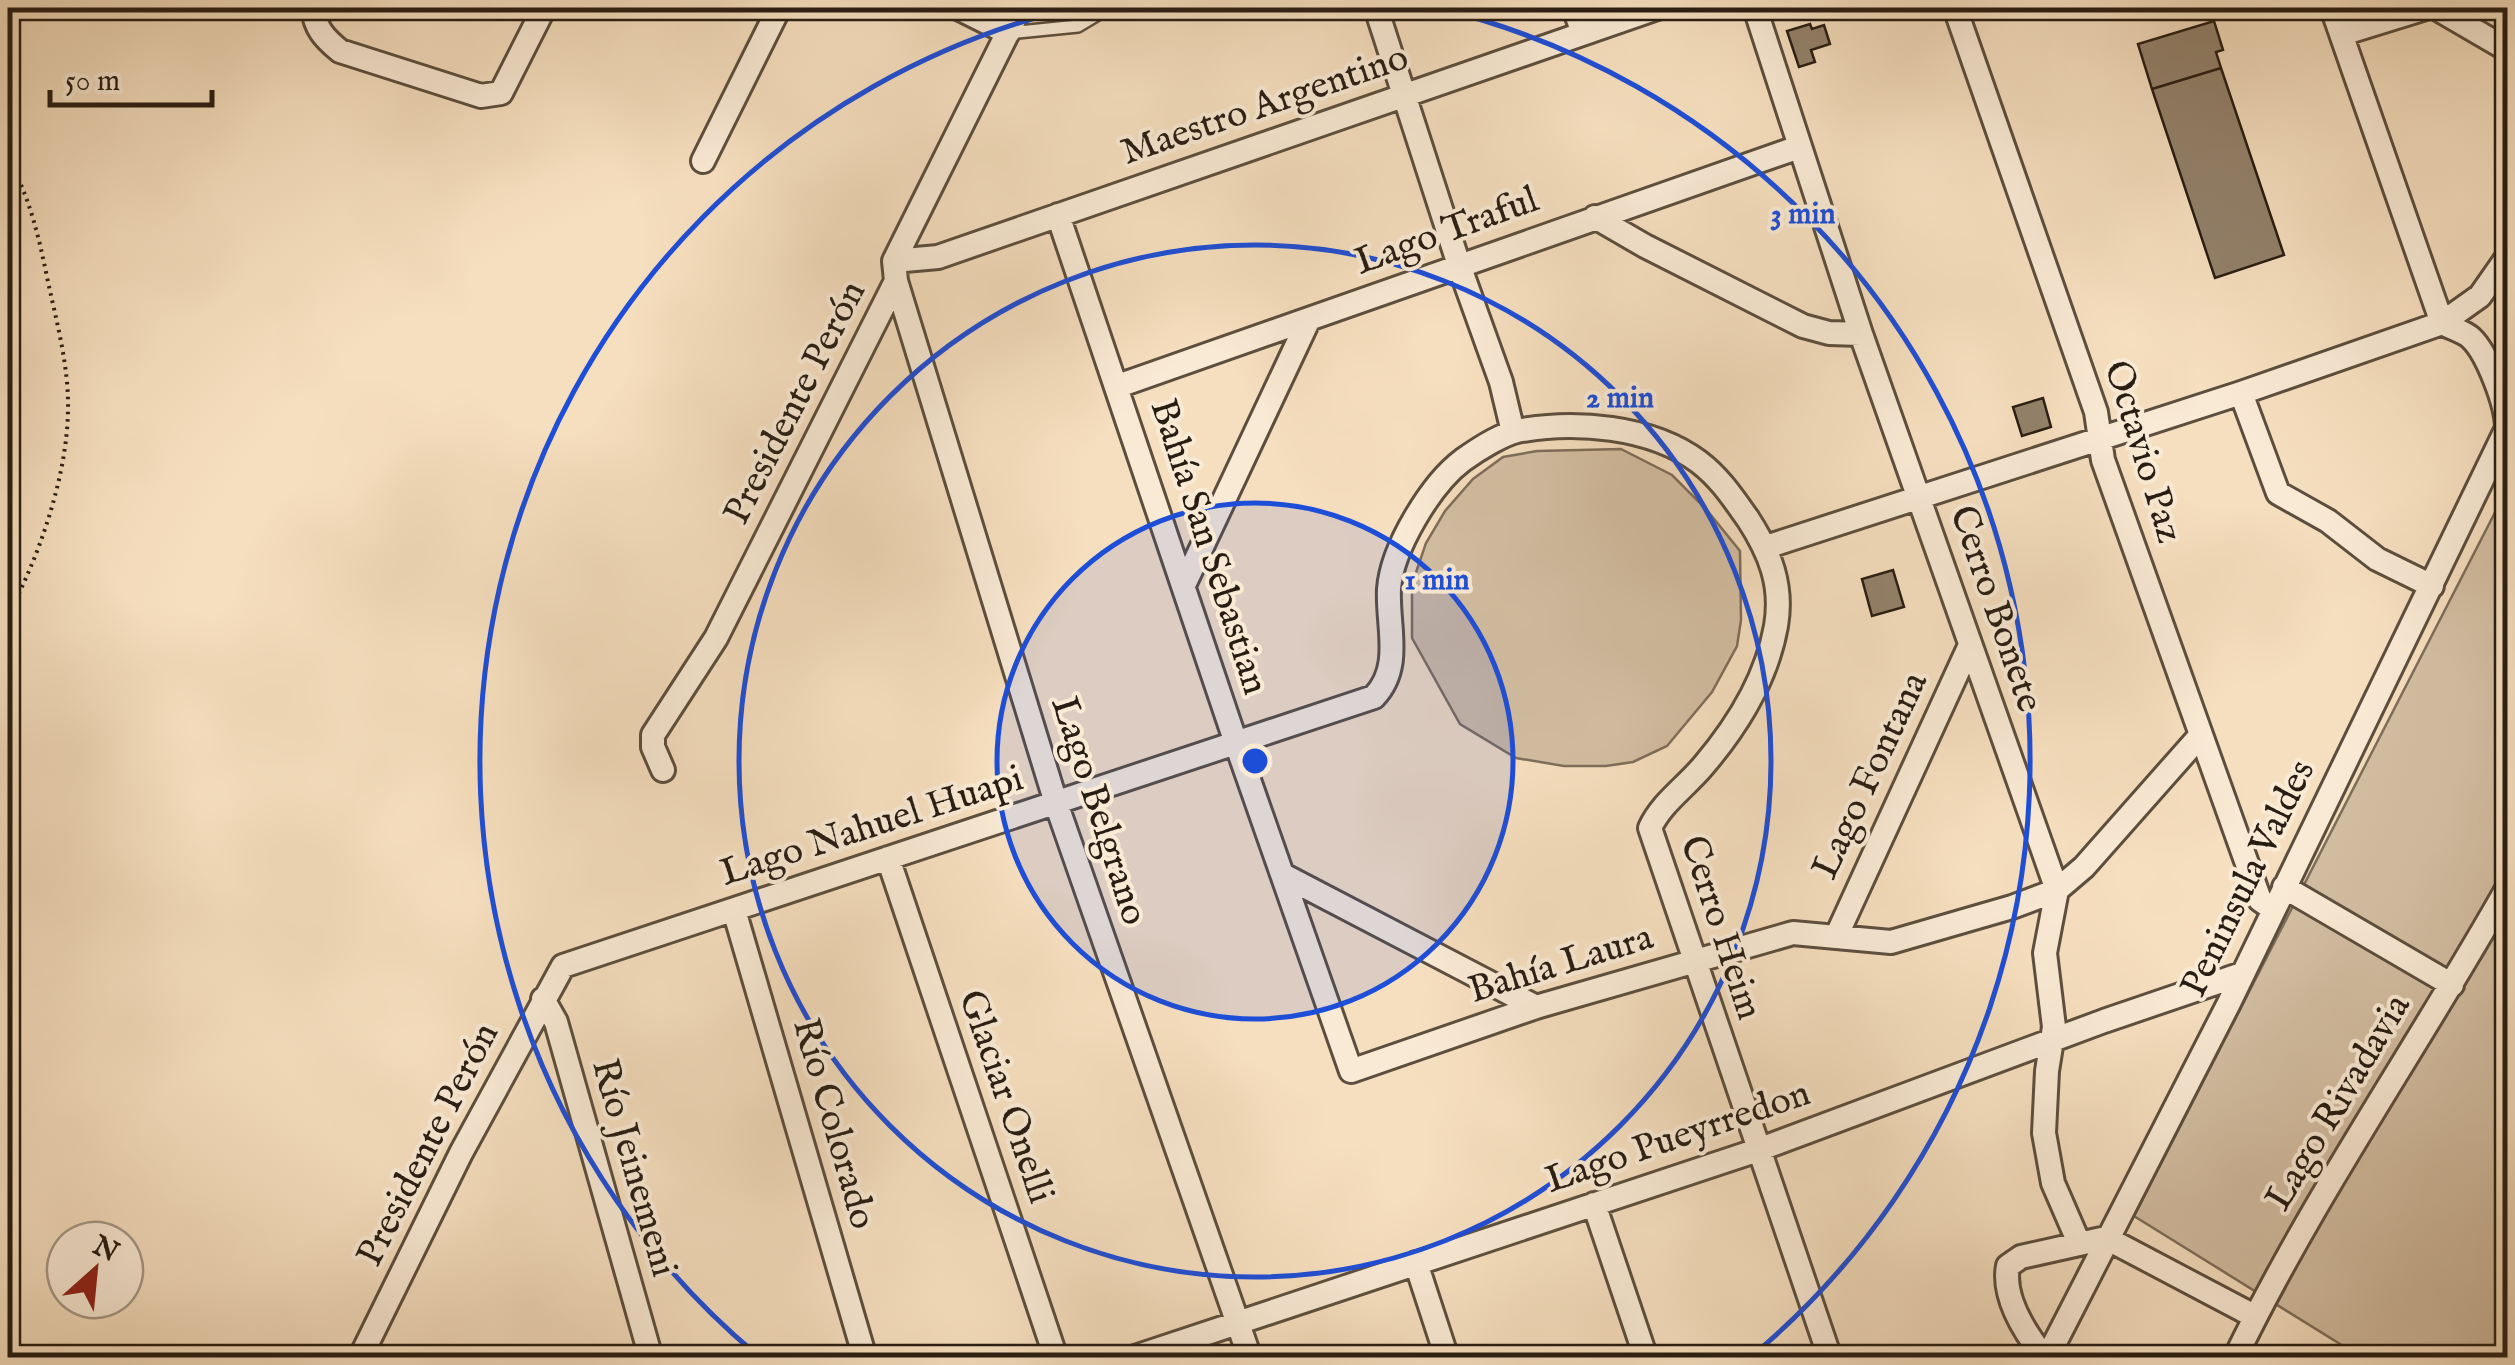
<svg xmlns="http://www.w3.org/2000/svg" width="2515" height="1365" font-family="'IM FELL English',serif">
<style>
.green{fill:#d3bea2;stroke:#7e6e5a;stroke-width:2.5}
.building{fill:#93826c;stroke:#281d13;stroke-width:2.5}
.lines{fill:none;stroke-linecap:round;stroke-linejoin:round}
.lane-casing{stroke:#5c4e3e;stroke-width:16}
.street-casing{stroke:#5c4e3e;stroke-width:28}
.path{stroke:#281d13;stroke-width:4;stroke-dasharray:2.5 5;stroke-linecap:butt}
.lane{stroke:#f9ead5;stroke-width:11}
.street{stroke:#f9ead5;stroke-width:22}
.ring{fill:none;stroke:#1d4ed8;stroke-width:5}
.labels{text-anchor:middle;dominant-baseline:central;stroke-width:8;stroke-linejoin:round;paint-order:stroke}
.street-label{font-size:38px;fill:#281d13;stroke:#f9ead5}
.centre{fill:#1d4ed8;stroke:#f9ead5;stroke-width:5}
.ring-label{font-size:30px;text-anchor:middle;font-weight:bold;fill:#1d4ed8;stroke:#f9ead5;stroke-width:8;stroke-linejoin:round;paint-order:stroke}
</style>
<rect width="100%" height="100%" fill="#f6dfbf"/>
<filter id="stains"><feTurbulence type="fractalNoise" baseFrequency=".002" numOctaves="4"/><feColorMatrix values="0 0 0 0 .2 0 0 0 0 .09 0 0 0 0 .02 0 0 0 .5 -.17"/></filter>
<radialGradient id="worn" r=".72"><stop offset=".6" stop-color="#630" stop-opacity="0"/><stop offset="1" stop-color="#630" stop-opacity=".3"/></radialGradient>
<path class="green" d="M1621,449L1672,475L1706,509L1740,551L1741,620L1737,646L1712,692L1667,746L1633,762L1606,766H1564L1516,758L1460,724L1412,638V584L1426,543L1445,511L1473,479L1503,457L1537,451Z
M2507,489V1357H2361L2134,1216Z"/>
<path class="building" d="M2214,21L2223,50L2216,52L2221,68L2152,89L2138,44Z
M1810,24L1812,29L1824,25L1830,44L1811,50L1815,62L1799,67L1787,31Z
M2221,68L2284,255L2215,278L2152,89Z
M2043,398L2051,427L2022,436L2013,407Z
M1893,570L1904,607L1872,616L1862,579Z"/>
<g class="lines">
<g class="lane-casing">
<path id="lane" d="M1008,33L1078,26L1108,8"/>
</g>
<g class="street-casing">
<path id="street" d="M313,8C315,28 324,38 340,51L481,96L501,93L544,8
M958,8L1008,33
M1376,8L1459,265L1501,382L1513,432
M1574,8L1583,33
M1755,8L1861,334L2057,890L2045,953L2054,1027L2047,1071L2044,1133L2053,1183L2079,1243
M1955,8L2096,412L2103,460L2260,900L2273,909
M2436,8L2508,50
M2342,34L2426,8
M703,161L779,8
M1058,215L1236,743L1351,1071L1536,1007L1793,933L1891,942L2012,907L2057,890L2084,867L2199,737
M1595,217L1645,246L1803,326L1829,333L1861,334
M894,261L938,257L1657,8
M896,281L1056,803L1250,1358
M1118,386L1799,147
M2241,393L2278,493L2328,521L2377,559L2432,586
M1766,547L2241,393L2442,323L2332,8
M1184,585L1309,319
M663,770L653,747V735L716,638L896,281L894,261L1020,8
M888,858L1056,1358
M1285,876L1536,1007
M2284,887L2452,985
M734,910L865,1358
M1836,937L1970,645
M543,999L556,1022L651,1358
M1594,1204L1646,1358
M1416,1263L1447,1358
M360,1358L461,1153L563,966L1374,697C1403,667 1387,626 1389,589C1392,548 1431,484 1463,460C1477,450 1501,435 1517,431C1574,420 1651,426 1699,462C1720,478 1733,498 1748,519C1770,553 1783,585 1776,626C1767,677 1737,726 1704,765C1686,787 1662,802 1650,828L1830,1358
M1132,1358L1758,1150L2104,1021L2242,974
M2045,1358C2025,1333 2002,1298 2008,1266L2021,1257L2106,1238L2254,1316
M2047,1358L2229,1003L2507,428C2507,406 2488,354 2471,338C2465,332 2451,328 2442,323L2480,296L2508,256
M2235,1358C2314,1195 2419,1045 2508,887"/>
</g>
<path class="path" d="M38,8L65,12L125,8
M8,158C30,198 39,237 48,282C57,323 69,368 68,410C67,477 39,557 8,615"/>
<use href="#lane" class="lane"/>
<use href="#street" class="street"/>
</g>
<circle cx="1255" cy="761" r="258" fill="#1d4ed8" fill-opacity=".12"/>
<g class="ring">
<circle cx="1255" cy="761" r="258"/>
<circle cx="1255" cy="761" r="516"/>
<path d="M757 1355A775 775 0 0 1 1068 9M1442 9A775 775 0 0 1 1753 1355"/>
</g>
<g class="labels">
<g class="street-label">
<text transform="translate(1265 106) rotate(-19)">Maestro Argentino</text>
<text transform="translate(1447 232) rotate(-20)">Lago Traful</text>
<text transform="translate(796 403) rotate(-63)">Presidente Perón</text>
<text transform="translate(2142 452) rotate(73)">Octavio Paz</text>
<text transform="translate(1208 547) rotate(72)">Bahía San Sebastian</text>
<text transform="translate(1995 609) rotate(71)">Cerro Bonete</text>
<text transform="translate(1871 776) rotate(-65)">Lago Fontana</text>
<text transform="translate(1098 811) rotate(72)">Lago Belgrano</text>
<text transform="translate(872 827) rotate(-18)">Lago Nahuel Huapi</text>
<text transform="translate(2249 879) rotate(-64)">Peninsula Valdes</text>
<text transform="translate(1720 928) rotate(72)">Cerro Heim</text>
<text transform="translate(1561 965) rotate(-17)">Bahía Laura</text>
<text transform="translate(1005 1097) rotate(71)">Glaciar Onelli</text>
<text transform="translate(2339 1103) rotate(-59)">Lago Rivadavia</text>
<text transform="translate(833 1124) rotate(74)">Río Colorado</text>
<text transform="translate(1678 1138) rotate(-19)">Lago Pueyrredon</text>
<text transform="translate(429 1145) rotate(-63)">Presidente Perón</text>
<text transform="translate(633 1168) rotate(74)">Río Jeinemeni</text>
</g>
</g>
<circle cx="1255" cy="761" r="15" class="centre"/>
<g class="ring-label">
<text x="1803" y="223">3 min</text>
<text x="1620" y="407">2 min</text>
<text x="1437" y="589">1 min</text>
</g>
<rect width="2515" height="1365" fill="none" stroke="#f6dfbf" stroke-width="40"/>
<rect x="10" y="10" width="2495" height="1345" fill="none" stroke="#281d13" stroke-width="5"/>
<rect x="20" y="20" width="2475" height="1325" fill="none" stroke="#281d13" stroke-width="2.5"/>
<g transform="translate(95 1270) rotate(27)"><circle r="48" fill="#f9ead5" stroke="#a59887" stroke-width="2.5"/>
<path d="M0-8L18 38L0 25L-18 38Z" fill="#8f2418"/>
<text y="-15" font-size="28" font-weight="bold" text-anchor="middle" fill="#281d13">N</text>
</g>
<path d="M50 90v15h162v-15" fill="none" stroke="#281d13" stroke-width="5"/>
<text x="65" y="90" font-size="30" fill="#281d13" stroke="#f9ead5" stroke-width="8" paint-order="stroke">50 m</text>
<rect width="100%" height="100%" filter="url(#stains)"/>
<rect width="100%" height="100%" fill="url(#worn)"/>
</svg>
